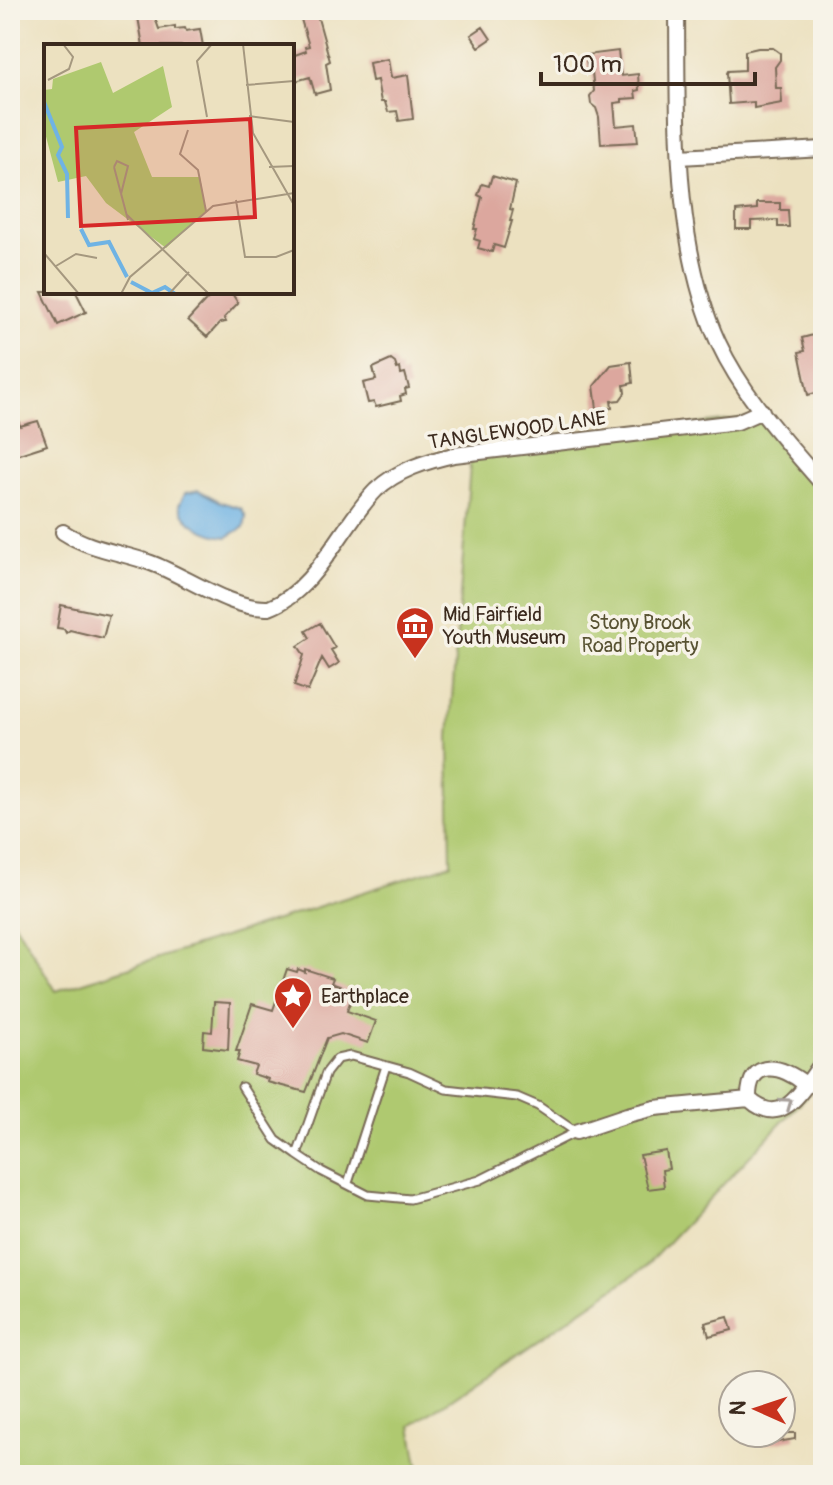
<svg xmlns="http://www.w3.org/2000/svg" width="833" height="1485" font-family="Pangolin,sans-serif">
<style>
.green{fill:#afc96f;stroke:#757a46;stroke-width:2}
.water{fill:#6fb3e4;stroke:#556e81;stroke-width:2}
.building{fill:#dca79e}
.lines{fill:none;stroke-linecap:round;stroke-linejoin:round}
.lane-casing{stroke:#796a57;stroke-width:11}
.street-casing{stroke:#796a57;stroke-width:18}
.lane{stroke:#fff;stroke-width:7}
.street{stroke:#fff;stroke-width:14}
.oneway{stroke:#a79f9a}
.labels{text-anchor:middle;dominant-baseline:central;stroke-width:7;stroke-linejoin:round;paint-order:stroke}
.street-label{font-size:20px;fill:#3b2a1e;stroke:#f7f3e8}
.poi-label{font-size:20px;fill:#3b2a1e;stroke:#f7f3e8;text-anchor:start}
.park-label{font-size:20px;fill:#585232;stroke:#f7f3e8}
.inset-river{fill:none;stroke:#6fb3e4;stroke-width:4}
.inset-road{fill:none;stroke:#a5987f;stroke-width:2}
.view{fill:#d62828;fill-opacity:0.15;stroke:#d62828;stroke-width:4}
.inset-edge{fill:none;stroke:#3b2a1e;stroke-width:4}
</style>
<rect width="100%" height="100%" fill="#f7f3e8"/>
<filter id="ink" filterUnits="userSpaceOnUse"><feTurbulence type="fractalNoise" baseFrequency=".0125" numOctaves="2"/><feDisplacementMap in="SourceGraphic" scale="16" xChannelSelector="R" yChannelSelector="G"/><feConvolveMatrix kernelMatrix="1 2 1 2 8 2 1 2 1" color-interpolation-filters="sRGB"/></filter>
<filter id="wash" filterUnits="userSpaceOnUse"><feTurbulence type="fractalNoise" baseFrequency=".006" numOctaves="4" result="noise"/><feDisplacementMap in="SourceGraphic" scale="32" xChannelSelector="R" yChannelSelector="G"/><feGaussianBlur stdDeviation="1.8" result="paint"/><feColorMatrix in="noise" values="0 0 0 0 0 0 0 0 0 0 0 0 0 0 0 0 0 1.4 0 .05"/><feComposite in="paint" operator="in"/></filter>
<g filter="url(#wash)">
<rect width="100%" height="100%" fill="#ece1c0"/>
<path class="green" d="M763,416L823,484V1079L645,1267L411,1426L420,1475H10V915L56,991L451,864L449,737L471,453Z"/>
<path class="water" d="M198,490L221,502L241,508L246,516L244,527L227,537C208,535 186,525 179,505L185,493Z"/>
<g id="blocks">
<path class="building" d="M316,11L330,61L326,63L330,90L315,94L310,77L292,82V56L306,51L305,47L309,46L300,16Z
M154,15L159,29L175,26V29L185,28L186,31L200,29L203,46H143L138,17Z
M483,27L491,39L479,47L471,35Z
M758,48H773L780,53V60L775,67L776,88H781L782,103L754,108V102L729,104L727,73L728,71L745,70V51Z
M618,51L621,76L638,74L639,90L635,91L636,98L622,99V102L614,103L616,126L636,124L638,142L601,144L599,117L596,108L591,104L590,96L594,91L592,72L588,73L586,55Z
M388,59L391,78L408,75L413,119L399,121L397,111L388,112L385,102H381L377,80L372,81L369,63Z
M492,176L516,183L510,209L513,210L510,221H512L504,248L494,245L492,252L478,248L480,241L474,239L477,229H474L482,197L478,195L482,184L489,186Z
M757,203H780V210H788L789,227H778V220L751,221V229H736V211L757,209Z
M42,292H76L86,312L58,325Z
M214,292H231L238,303L224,318L226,322L220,323L207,337L188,320Z
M817,334L820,347L823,346V391L808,395L799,352L805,351L802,338Z
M391,360L395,363L397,369L400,368L401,374L405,373L409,388L405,389L406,394L400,396L401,401L376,407L374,402L368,403L363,383L376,380L373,368Z
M631,362L633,383L624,385L625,393L620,400L611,401L612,408L597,409L594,386L611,365Z
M10,402H12L20,426L38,421L47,445L13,456L10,447Z
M61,605L109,615L103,638L70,630L66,633L64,629L57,628Z
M320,623L335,648L331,650L339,663L329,669L322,658L308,691L294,686L304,655L298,646L310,638L306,631Z
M287,969L297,972L298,969L305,972V969L333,978L331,983L354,991L347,1011L376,1021L368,1043L341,1034L327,1038L306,1092L267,1082L268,1079L253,1074L256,1066L237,1061L240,1051H236L252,1004L273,1010Z
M214,1002L230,1003L228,1050L203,1047L204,1031L212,1032Z
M666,1151L669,1169L662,1170L664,1187L648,1189L640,1155Z
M728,1317L732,1330L709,1336L705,1323Z
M759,1433H795V1439L761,1445Z"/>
</g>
</g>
<g filter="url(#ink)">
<use href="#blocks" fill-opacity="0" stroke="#796a57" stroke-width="2"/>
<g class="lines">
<g class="lane-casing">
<path id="lane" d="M351,1056L409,1072L446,1089L517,1097L538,1106L576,1132L480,1180L410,1199L368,1195L321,1171L297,1155L326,1073L337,1059Z
M242,1087L276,1140L297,1155
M348,1183L386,1066"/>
</g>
<g class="street-casing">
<path id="street" d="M677,10C678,117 673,243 718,342C743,396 785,441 823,485
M680,157L823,149
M63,532C91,550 121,552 151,563C186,576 232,610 269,608C316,591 342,524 376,490C397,470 427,461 454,455L737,422L762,411
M749,1099C748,1057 782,1065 805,1084
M576,1132L627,1115L655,1108L749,1099C784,1131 802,1088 823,1062"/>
</g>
<use href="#lane" class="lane"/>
<use href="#street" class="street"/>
</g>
<defs><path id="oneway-chevron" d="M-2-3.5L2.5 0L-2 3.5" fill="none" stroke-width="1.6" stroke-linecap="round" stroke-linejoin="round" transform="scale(2)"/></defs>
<use class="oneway" href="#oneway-chevron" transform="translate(787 1103) rotate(-36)"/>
</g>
<defs>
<g id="museum-pin" transform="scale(2)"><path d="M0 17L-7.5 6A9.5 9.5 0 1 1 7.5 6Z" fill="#c8321e" stroke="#f7f3e8"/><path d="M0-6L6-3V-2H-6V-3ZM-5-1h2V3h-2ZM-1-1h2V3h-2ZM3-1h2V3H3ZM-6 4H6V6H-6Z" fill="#fff"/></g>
<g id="sight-pin" transform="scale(2)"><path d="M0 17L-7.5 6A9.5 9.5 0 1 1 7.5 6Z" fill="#c8321e" stroke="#f7f3e8"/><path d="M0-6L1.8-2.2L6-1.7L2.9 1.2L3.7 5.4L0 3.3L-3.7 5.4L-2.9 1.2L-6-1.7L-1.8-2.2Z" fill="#fff"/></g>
</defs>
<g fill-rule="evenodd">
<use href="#museum-pin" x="415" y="626"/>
<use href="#sight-pin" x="293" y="996"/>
</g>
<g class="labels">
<g class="street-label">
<text transform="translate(517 430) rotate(-8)">TANGLEWOOD LANE</text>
</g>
<g class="poi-label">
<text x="443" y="614">Mid Fairfield<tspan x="443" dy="23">Youth Museum</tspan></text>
<text x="321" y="996">Earthplace</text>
</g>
<g class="park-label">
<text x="640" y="622">Stony Brook<tspan x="640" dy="23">Road Property</tspan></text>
</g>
</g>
<g transform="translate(44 44)">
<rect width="250" height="250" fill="#ece1c0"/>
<path d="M57,18L69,49L119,22L128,63L90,88L108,133H156L162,167L122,204L62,159L42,132L14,138L0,85V46L8,45L9,35Z" fill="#afc96f"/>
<path class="inset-river" d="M0,58L18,103L14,111L23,130L24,174M37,185L45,201L65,198L83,233M87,238L108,249L121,243L131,250"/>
<path class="inset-road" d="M199,0L209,89L250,161M4,36L25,25L29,13L19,0M202,41L250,37M205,72L250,78M163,73L153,17L168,0M144,86L136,110L154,126L162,167M70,123L84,176M70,123L73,117L84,122L77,150M225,123L250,122M192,156L201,213H232L250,206M82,170L165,250M0,209L35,250M12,222L32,210L53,214M77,250L86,233L169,162L250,149M125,250L145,228"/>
<path class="view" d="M206,75L211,173L37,182L32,84Z"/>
<rect width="250" height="250" class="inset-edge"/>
</g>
<rect width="833" height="1485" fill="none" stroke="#f7f3e8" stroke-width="40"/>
<g transform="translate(757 1409) rotate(273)"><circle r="38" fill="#f7f3e8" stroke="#aca397" stroke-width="2"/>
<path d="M0-6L14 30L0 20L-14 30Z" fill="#c8321e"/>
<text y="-12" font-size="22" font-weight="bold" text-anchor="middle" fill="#3b2a1e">N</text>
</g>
<path d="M541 72v12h214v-12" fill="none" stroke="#3b2a1e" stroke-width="4"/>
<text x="553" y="72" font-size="24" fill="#3b2a1e" stroke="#f7f3e8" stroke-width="6" paint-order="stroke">100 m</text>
</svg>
